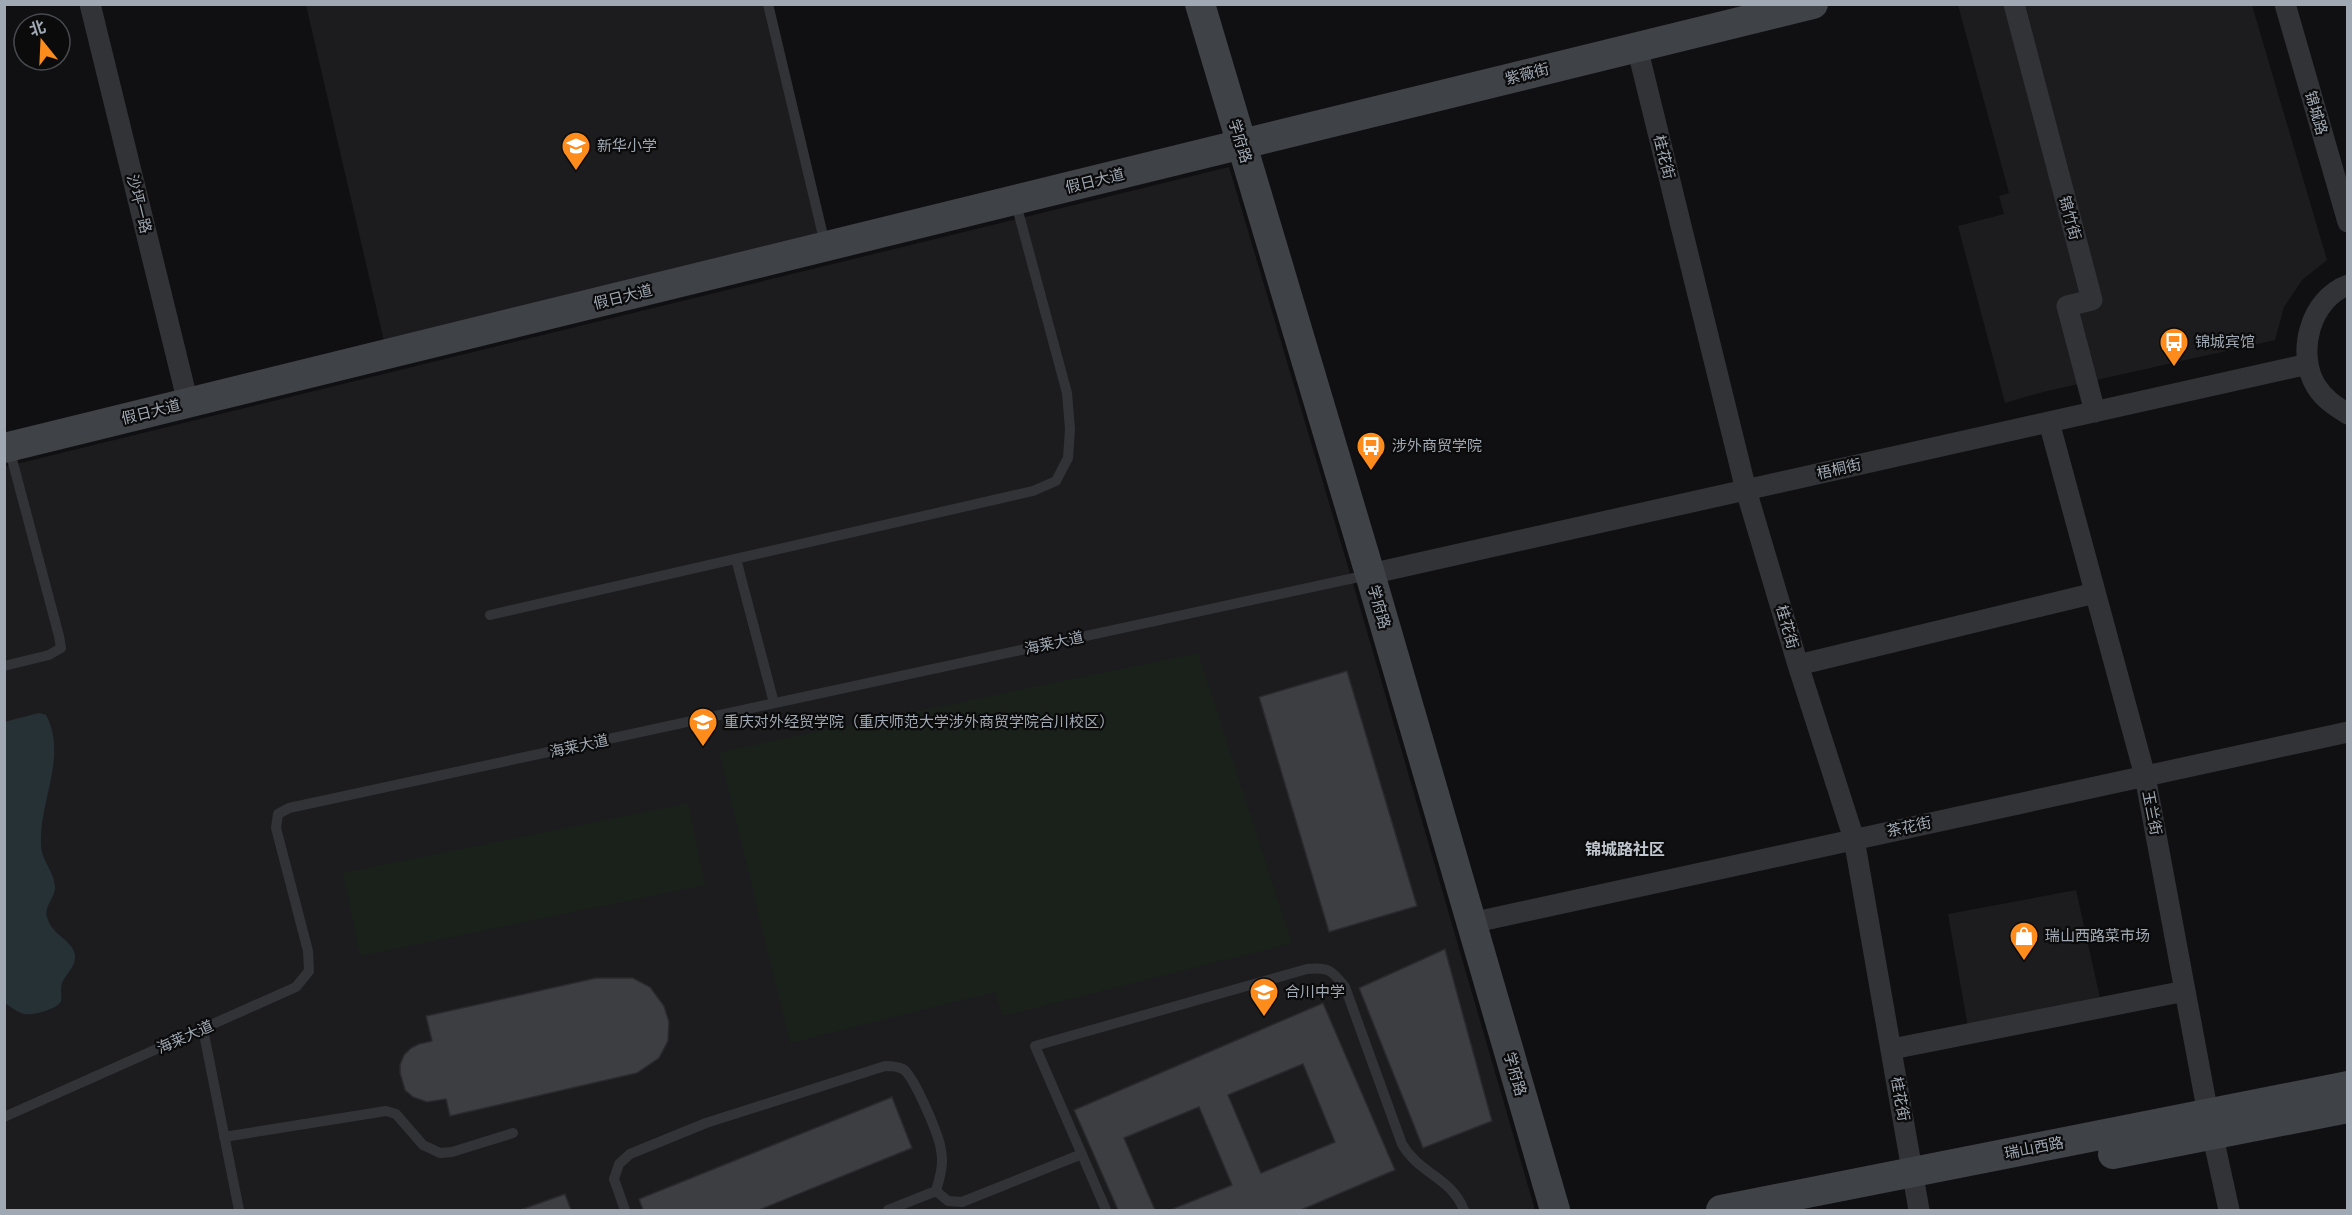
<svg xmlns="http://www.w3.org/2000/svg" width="2352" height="1215" font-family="Rubik,'Noto Sans SC',sans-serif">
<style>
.built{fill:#1c1c1f}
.green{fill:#1a211a}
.water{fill:#263136}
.building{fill:#3c3e42;stroke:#2a2a2e;stroke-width:1.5;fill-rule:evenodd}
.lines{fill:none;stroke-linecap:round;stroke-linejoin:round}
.lane{stroke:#313337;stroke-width:10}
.street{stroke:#313337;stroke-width:21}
.secondary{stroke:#3f4247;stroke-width:30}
.labels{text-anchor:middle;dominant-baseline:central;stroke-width:4.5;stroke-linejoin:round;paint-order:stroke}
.street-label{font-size:15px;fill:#a0a9b3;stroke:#0b0b0c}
.poi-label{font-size:15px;fill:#a0a9b3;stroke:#0b0b0c;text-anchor:start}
.neighbourhood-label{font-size:16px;font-weight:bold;fill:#c1c7cf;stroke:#0b0b0c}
</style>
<rect width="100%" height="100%" fill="#101012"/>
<path class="built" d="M306,5H768L826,247L387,354Z
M1958,5H2252L2327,260L2302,280L2284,307L2275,340L2043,392L2005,403L1958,226L2004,214L1999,196L2009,193Z
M1229,167L1352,580L1535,1210H5L4,467Z
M2076,890L2102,1007L1969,1033L1948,914Z"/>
<path class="green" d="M1198,653L1292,943L1003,1016L995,992L790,1043L719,752Z
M688,803L705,885L360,956L343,873Z"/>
<path class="water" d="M39,713L46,715C68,756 39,801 41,844C41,861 54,870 55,887C55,900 42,906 48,920C54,936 73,941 75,955C76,967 66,973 62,983C60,989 62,995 61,1001C59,1009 31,1016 24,1014C17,1012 11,1007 5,1003L4,722Z"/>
<path class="building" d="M1347,671L1417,906L1329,932L1259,697Z
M1445,949L1492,1121L1423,1148L1359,988Z
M596,978H633L650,987L664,1006L669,1022L668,1041L659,1058L637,1073L450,1116L446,1099L427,1102L413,1097L405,1090L400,1073V1065L404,1055L411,1048L419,1044L432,1041L426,1016Z
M1323,1003L1395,1170L1301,1210H1170L1232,1185L1199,1107L1124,1138L1155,1210H1118L1074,1110ZM1303,1064L1335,1142L1261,1173L1228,1095Z
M892,1097L912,1148L759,1210H643L639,1199Z
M565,1194L571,1210H520Z"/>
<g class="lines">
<path class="lane" d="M768,4L825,244
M736,559L774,703
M490,615L1033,491L1056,481L1068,458L1070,429L1067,393L1015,200
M4,666L49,655L61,648L59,636L9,448
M203,1029L239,1210
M4,1117L296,987L309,971L308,951L276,828L278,814L289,808L1368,575
M224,1137L386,1111L396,1114L423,1145L440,1153L452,1152L513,1133
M625,1210L614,1179L619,1164L630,1154L706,1123L885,1066C892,1066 897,1066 903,1069C914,1076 939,1135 941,1150C944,1164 940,1177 936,1191
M888,1210L936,1191L948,1201L962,1202L1082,1154
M1106,1210L1035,1046L1307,969C1328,967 1332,970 1345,987L1402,1144C1420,1175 1450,1176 1464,1210"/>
<path class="street" d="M90,4L188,403
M2014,4L2092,300L2067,306L2095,412
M2285,4L2348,222
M1637,47L1746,490L1798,665L1854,839L1919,1210
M2348,285C2310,299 2296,353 2316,386C2324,399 2335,406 2348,414
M2049,422L2145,776L2208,1114L2229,1210
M1370,574L2308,364
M1798,665L2095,593
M1471,923L2348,732
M1892,1049L2185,991"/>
<path class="secondary" d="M1200,4L1370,574L1555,1210
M4,448L1813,4
M2113,1154L2348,1108
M1721,1210L2348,1086"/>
</g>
<defs>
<g id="school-pin" transform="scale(1.5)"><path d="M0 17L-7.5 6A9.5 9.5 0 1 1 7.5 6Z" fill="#fd8c1c" stroke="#0b0b0c"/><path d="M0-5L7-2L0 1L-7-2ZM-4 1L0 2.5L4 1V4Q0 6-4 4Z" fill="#fff"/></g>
<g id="bus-pin" transform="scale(1.5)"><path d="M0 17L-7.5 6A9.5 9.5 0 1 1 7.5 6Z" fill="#fd8c1c" stroke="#0b0b0c"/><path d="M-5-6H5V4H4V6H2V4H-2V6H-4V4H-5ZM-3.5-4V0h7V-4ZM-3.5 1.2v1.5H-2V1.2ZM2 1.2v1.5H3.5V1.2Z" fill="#fff"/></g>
<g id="university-pin" transform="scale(1.5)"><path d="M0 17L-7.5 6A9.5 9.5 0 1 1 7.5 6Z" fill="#fd8c1c" stroke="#0b0b0c"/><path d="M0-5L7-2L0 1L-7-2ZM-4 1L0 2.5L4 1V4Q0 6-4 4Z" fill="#fff"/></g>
<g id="shop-pin" transform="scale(1.5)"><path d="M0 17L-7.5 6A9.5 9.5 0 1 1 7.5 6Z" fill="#fd8c1c" stroke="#0b0b0c"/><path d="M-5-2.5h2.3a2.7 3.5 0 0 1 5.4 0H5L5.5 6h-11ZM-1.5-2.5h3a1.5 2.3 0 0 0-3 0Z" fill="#fff"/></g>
</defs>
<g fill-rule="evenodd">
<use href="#school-pin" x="576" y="146"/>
<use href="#bus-pin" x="2174" y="342"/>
<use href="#bus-pin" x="1371" y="446"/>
<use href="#university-pin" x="703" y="722"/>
<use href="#shop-pin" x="2024" y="936"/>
<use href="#school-pin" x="1264" y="992"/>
</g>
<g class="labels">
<g class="street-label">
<text transform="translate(1527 74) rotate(-14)">紫薇街</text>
<text transform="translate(2316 113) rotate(74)">锦城路</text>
<text transform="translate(1240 141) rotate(73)">学府路</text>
<text transform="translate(1664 157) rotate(76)">桂花街</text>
<text transform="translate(1095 181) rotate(-14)">假日大道</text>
<text transform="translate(139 204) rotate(76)">沙坪一路</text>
<text transform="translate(2070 218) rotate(75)">锦竹街</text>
<text transform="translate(623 297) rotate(-14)">假日大道</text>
<text transform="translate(151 412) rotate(-14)">假日大道</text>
<text transform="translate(1839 469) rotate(-13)">梧桐街</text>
<text transform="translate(1379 607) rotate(74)">学府路</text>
<text transform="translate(1787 627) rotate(74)">桂花街</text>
<text transform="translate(1054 643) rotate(-12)">海莱大道</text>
<text transform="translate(579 746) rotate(-12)">海莱大道</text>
<text transform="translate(2152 813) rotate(79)">玉兰街</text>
<text transform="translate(1909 827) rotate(-12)">茶花街</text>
<text transform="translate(185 1037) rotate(-24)">海莱大道</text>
<text transform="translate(1515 1074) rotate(74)">学府路</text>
<text transform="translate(1900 1099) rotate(80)">桂花街</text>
<text transform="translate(2034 1148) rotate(-11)">瑞山西路</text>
</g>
<g class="poi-label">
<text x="597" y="146">新华小学</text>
<text x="2195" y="342">锦城宾馆</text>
<text x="1392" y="446">涉外商贸学院</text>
<text x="724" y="722">重庆对外经贸学院（重庆师范大学涉外商贸学院合川校区）</text>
<text x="2045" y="936">瑞山西路菜市场</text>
<text x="1285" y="992">合川中学</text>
</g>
<g class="neighbourhood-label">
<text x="1625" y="849">锦城路社区</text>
</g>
</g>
<rect width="2352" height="1215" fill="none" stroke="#a0a9b3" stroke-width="12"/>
<g transform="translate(42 42) rotate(342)"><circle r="28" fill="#0b0b0c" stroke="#474a4f" stroke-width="1.5"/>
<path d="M0-4.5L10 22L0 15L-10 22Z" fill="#fd8c1c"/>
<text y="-9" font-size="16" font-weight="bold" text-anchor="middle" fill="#a0a9b3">北</text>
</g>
</svg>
